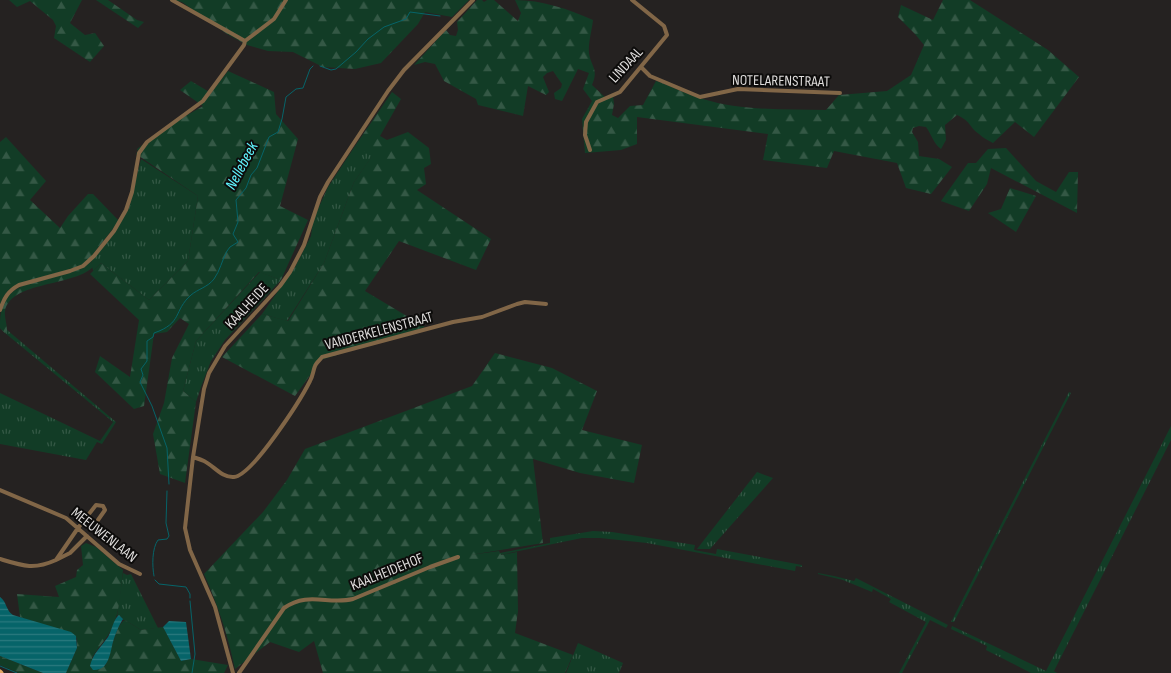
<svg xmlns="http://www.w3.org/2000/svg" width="1171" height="673" font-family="'Sofia Sans Condensed',sans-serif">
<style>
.grass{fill:url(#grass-tufts)}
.forest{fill:url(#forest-firs)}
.water{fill:url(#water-rules)}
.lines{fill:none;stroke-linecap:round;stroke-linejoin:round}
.stream{stroke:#066469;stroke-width:1}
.minor{stroke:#816647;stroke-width:4}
.major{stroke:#e1a865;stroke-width:5}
.labels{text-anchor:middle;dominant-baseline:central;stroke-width:4;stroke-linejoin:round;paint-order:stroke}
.street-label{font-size:15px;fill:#dfdddc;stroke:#0d0c0b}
.water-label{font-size:16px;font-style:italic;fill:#60f5fe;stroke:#0d0c0b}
</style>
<defs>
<pattern id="grass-tufts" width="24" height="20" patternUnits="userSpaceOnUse" patternTransform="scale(1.25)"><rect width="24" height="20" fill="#123c26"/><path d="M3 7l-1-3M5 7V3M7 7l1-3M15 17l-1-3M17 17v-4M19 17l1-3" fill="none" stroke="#345845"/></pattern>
<pattern id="forest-firs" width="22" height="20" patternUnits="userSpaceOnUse" patternTransform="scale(1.25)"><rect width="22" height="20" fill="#123c26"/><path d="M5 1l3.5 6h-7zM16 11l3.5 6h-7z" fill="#345845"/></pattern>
<pattern id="water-rules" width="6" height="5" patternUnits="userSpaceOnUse" patternTransform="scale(1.25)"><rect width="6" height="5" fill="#066469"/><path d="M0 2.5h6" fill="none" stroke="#2a7a7e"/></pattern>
</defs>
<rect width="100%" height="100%" fill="#252221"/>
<path class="grass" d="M355,146L373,155L354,182L324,263L287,321L262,314L295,267L311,236L313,220L328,187Z
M141,159L198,196L188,261L149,300L101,263L93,271L91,260L105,245L129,208Z
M260,272L281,280L225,340L211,361L201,387L196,402L183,391L196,341Z
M0,324L116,422L102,444L97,442L86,460L0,444V393L100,441L113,422L5,333L0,328Z
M1069,392L1071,393L954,622H951Z
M1171,426V440L1054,671L1057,673H1031L986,650L987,646L951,629L952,626L1046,671Z
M757,472L773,478L710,549H697Z
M593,531L612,532L695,545L694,550L716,554L717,549L802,565V567L796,566L795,571L647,543L600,538H582L500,555V553L550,543V538Z
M123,573L127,575L131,574L158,628L141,630L125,620H122L123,619L119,615L117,616Z
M818,573L834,576L854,581L856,578L948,625L946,628L930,620L902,673H899L926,622L889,602L891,599L873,589L872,592L843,580L818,574Z
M578,643L623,663L619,673H566Z"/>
<path class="forest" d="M9,0H82L70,23L85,35L95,33L104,46L90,62L54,38L56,26L53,20L30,1L17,7Z
M96,0H108L137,20L144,22L138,28Z
M174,0H469L452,17L425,12L418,24L381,63L355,69L323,67L293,52L268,51L247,45L227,34L182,2Z
M477,0H482L484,2L487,0H494L518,21L521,13L515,0C542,0 568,9 593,20C592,30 588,43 589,53C591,67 599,69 592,85L607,99L613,96L614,104L612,115L618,118L630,106L643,105L656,81C671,86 688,95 703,99C742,111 785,109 826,110L839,95L887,91L911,75L924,45L915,34L898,17L901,5L933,20L943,0H970L1048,50L1079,77L1034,137L1015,122L993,143C988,140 983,138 979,134C968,126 972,122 957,115L945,125L946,140L941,149C933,143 932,135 926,127L919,126L913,128L912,132L918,142L919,156L939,159L952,167L931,194L906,188L897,163L834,151L827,168L763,160L768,134L637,117V144L621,150L585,153L582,119L592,101L583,89L589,73L578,69L562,101L555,99L554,93L561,88L562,84L553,71L547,73L543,77L549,92L546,95L528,86L523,116L478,105L476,99L444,81L435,64L425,62L414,65L446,30L450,35L456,36L458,30L457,22Z
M228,71L274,92L276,114L298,139L280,206L308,220L281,280L259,272L196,341L183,391L196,402L185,483L160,474L153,434L164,403L172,358L189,324L180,318L167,332L154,334L144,406L134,409L95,372L100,356L130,377L139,320L90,274L101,263L149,300L188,261L198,196L136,154L138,151L137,149L165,128L203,106L180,90L191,81L211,93Z
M392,92L401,99L380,136L387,140L408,132L429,148L431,164L424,168L426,184L417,190L491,239L476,270L399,241L365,291L425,327L321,360L295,396L222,357L262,314L288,321L324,263L354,182L372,156L355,146Z
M6,137L46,181L30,200L60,228L68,216L88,194H93L119,221L90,258L93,267C72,287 11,281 5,311C4,316 7,324 7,330L5,333L0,328C0,302 5,293 29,283C14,284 5,290 0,305V142Z
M1006,148L1036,181L1056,192L1069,172H1078L1077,213L991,168L987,184L969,211L941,201L968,163H976L988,149Z
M1010,188L1036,196L1016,232L988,213L1001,209Z
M495,353L552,368L597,391L582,430L642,445L634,483L580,473L533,459L543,543L470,555L499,551L501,555L517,552L518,611L515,633L573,655L565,673H323L314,641L299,652L270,642L235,669C228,636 218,605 204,574L263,512L287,480L305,449L472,386Z
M86,543L96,547L123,570C121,589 120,611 112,628C107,639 98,647 92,658L105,666C112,654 114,626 125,620L141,630L163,627L181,661L191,659L228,665L224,673H66L77,648V638L44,625L20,617L17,594L59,597L55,586L76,577L77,570L83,565L81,546Z
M0,656L43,673H19L0,665Z"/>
<path class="water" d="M0,597C7,602 6,611 13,615L71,632L76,636L77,648L66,673H43L0,656Z
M119,615L123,619C119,625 115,635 113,642C110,653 109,671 93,670L90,666C93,653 101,647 108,637C112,630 113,620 119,615Z
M169,621L186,622L191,659L181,661L163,627Z"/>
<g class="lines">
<path class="stream" d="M320,66L331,70L336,69L356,52L368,39L384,27L406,19L410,12L440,16
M169,484L167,448L152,406L140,382L143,375L141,369L147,361V341L153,337L154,333C183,323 173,311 191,295C198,289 208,287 214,279C220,271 222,260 227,251L230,247L238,242L233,234L238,222L236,200L246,188L251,175L257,168L269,137L278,132L282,119L286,97L296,89L303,88L310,69L313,66
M154,576C152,566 152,548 158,540L167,539L169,536L166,523L167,491
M155,580L159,584L186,587L190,594V598
M190,601L195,654L192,673
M0,666L17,673"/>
<path class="minor" d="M172,0L245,41
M641,67L650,76L700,97L738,89L840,93
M590,150L585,135L586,122L597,102L620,92L667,35L664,26L632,0
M0,310C4,298 8,291 19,285L70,271L83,266L94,256L114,231L126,210L132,192L139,153L147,142L203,101L244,45L245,41L274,19L286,0
M193,457C196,458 200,459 204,461C214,466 222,478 234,477C253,475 301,399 310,381C313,376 313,371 315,366C316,363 320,360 322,357L453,322L482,317L517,304L525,302L546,304
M0,490L66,518L119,564L140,574
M87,536L70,553L56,560L78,528L96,505L103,506L105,510L98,520
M0,559C23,566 34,570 56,560
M233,673L215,607L190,550L185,528L193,457L204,389L209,373L225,346L280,286L290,272L304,245L320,197L328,182L388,91L404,70L473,0
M239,673L284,608C308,591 328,605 353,599L430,567L458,557"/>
<path class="major" d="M0,672L1,673"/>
</g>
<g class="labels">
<g class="street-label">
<text transform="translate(626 65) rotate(-47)">LINDAAL</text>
<text transform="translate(781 81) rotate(1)">NOTELARENSTRAAT</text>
<text transform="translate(247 306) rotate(-47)">KAALHEIDE</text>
<text transform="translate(379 331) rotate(-15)">VANDERKELENSTRAAT</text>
<text transform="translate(104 535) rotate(38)">MEEUWENLAAN</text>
<text transform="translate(387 572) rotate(-22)">KAALHEIDEHOF</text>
</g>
<g class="water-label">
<text transform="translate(242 166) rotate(-62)">Nellebeek</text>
</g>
</g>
</svg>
